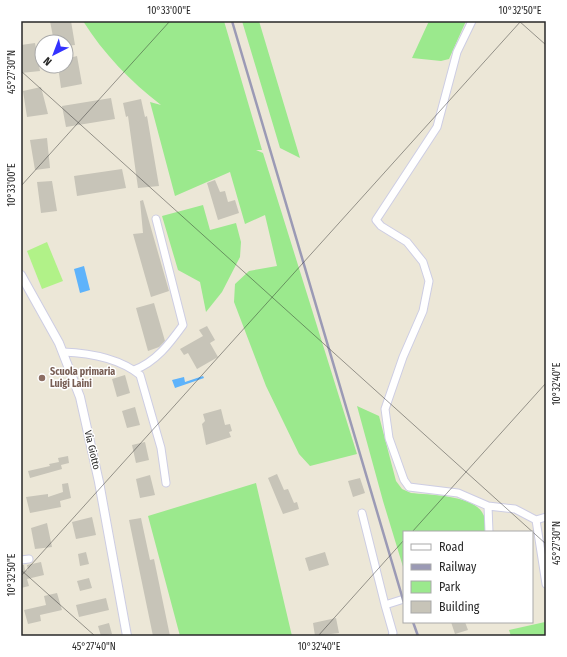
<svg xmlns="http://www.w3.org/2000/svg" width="567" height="657" font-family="'Fira Sans Condensed',sans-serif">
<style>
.green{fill:#9be98d}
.pitch{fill:#b1f288}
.water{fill:#5eb3fb}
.building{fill:#c7c4b8}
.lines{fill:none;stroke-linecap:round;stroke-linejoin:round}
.minor-casing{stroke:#cdcde3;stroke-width:9}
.tertiary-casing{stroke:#cdcde3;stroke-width:10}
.minor{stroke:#fff;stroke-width:7}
.tertiary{stroke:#fff;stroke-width:8}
.rail{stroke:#9b9ab5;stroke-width:2.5}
.ticks{fill:none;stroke:#282828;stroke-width:1;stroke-opacity:0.45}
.education-dot{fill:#8d6e63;stroke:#fff;stroke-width:1.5}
.labels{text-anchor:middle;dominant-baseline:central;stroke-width:3;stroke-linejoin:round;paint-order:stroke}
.education-label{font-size:10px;font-weight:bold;fill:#785e54;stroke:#fff;text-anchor:start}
.street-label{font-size:10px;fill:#282828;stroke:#fff}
.neatline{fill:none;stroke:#282828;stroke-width:1.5}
.ticks-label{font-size:10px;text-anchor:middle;fill:#282828}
</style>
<rect width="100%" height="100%" fill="#ece7d7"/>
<path class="green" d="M83,21H224L262,150H256L263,153L357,454L310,466L299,454L266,386L234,302L235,284L249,271L277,266L265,215L245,224L230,172L175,196L150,102L161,105C131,82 103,53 83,21Z
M242,21H259L300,158L280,148Z
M429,21H466L449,59L441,61L412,58Z
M203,205L210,230L236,223L241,242L240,257L222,292L206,312L200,282L178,270L162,216Z
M357,406L379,416L396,481L402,489L411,493C430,495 474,495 483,514C486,518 485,527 485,532H404V570L383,501Z
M256,483L292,636H180L148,516Z
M545,622L546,636H511L509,630Z"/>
<path class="pitch" d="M47,242L63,281L42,289L27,251Z"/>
<path class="water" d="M84,266L90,290L80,293L74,269Z
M203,376L204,378L175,388L172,380L184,377L185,382Z"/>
<path class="building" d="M50,21H71L75,45L66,46V42H54Z
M35,43L40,71L21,73V45Z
M77,56L82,84L61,88L58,66H66V59Z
M41,87L48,114L27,117L23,91Z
M111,98L115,119L66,127L62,106Z
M141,99L145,117L147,116L159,186L138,188L128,116L126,117L123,103Z
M47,138L50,168L35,170L30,140Z
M122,169L126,188L77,196L74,176Z
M215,180L220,192L225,191L228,202L235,200L239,213L218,220L207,183Z
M52,181L57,211L41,213L37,182Z
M143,200L169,291L151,297L133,234L143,233L140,201Z
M154,303L165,341L159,347L148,351L136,308Z
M207,326L215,340L210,343L218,357L197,369L188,353L184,355L180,349L203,336L199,330Z
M125,375L130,393L117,397L112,379Z
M135,407L140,425L127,428L122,411Z
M221,409L225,425L230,424L232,431L229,432L231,437L206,445L202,424L205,421L203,414Z
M145,442L149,460L136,463L132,445Z
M68,456L69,463L61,465L62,469L30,478L28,471L50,466L49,464L59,462L58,458Z
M277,474L284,490L288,489L294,503L297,502L299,509L283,514L268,478Z
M150,475L155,495L140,498L136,479Z
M360,478L365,493L353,497L348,481Z
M68,483L71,498L60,501L61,507L30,513L26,497L48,494V497L63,492L62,484Z
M92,517L96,535L76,539L72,522Z
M141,518L150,560L154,559L170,636H153L129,520Z
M47,523L52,547L35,549L31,528Z
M86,552L89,564L80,566L78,554Z
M325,552L329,565L309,571L305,558Z
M41,562L44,575L27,579L29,586L21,588V565H24L25,571L28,570L27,565Z
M89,578L92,588L80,591L77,581Z
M57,593L62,610L40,615L41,621L28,624L24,610L46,605L44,596Z
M106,598L109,610L79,617L76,605Z
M336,618L339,633L315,636L313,623Z
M451,622H465L468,630L455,634Z
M109,623L112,634L101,636L98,626Z"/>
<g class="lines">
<g class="minor-casing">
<path id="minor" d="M472,21L457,52L437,127L376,220L381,226L407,242L423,262L429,281L423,311L403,357L385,409L389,438L404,480L409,487L458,493L488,506L515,509L536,520L546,517
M63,352C90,353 119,358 140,375L161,448L166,483
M134,370C156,362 170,343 183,325L156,219
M488,506L489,532
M362,513L385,605
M536,520L546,584
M21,560L29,559
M392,636L393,633L385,605L404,599"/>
</g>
<g class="tertiary-casing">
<path id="tertiary" d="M21,275L59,343L80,397L99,482L127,636"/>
</g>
<use href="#minor" class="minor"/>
<use href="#tertiary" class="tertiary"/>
<path class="rail" d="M232,21L404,603
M413,622L418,636"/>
</g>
<path class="ticks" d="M519,21L546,45M21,71L546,544M21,186L170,21M412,532L546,383M21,570L95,636M21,576L521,21M318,636L404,540"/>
<circle class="education-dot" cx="42" cy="378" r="4"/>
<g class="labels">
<g class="education-label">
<text x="50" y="372">Scuola primaria<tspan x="50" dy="12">Luigi Laini</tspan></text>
</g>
<g class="street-label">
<text transform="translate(92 450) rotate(77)">Via Giotto</text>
</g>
</g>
<rect width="567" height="657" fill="none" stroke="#ffffff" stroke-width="44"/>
<rect x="403" y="531" width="130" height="92" fill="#ffffff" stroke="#a9a9a9"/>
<rect x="411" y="544" width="20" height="6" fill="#ffffff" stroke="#a9a9a9"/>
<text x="439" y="551" font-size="12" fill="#282828">Road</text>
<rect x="411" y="564" width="20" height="6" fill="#9b9ab5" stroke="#a9a9a9"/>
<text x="439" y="571" font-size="12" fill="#282828">Railway</text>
<rect x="411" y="581" width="20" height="12" fill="#9be98d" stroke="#a9a9a9"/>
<text x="439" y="591" font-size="12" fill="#282828">Park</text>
<rect x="411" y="601" width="20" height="12" fill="#c7c4b8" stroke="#a9a9a9"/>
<text x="439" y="611" font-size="12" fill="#282828">Building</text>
<g transform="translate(54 54) rotate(222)"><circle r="19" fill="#ffffff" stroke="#a9a9a9"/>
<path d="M0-3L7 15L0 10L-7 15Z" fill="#3332ff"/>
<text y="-6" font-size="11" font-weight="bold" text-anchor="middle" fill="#282828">N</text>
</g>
<rect x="22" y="22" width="523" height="613" class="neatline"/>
<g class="ticks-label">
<text x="169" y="14">10°33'00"E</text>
<text x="520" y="14">10°32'50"E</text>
<text transform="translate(11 72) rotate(-90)" y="4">45°27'30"N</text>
<text transform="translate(11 185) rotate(-90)" y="4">10°33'00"E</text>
<text transform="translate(556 384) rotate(-90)" y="4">10°32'40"E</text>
<text transform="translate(556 543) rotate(-90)" y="4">45°27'30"N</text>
<text transform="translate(11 575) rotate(-90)" y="4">10°32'50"E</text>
<text x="94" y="650">45°27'40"N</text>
<text x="319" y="650">10°32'40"E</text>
</g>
</svg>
